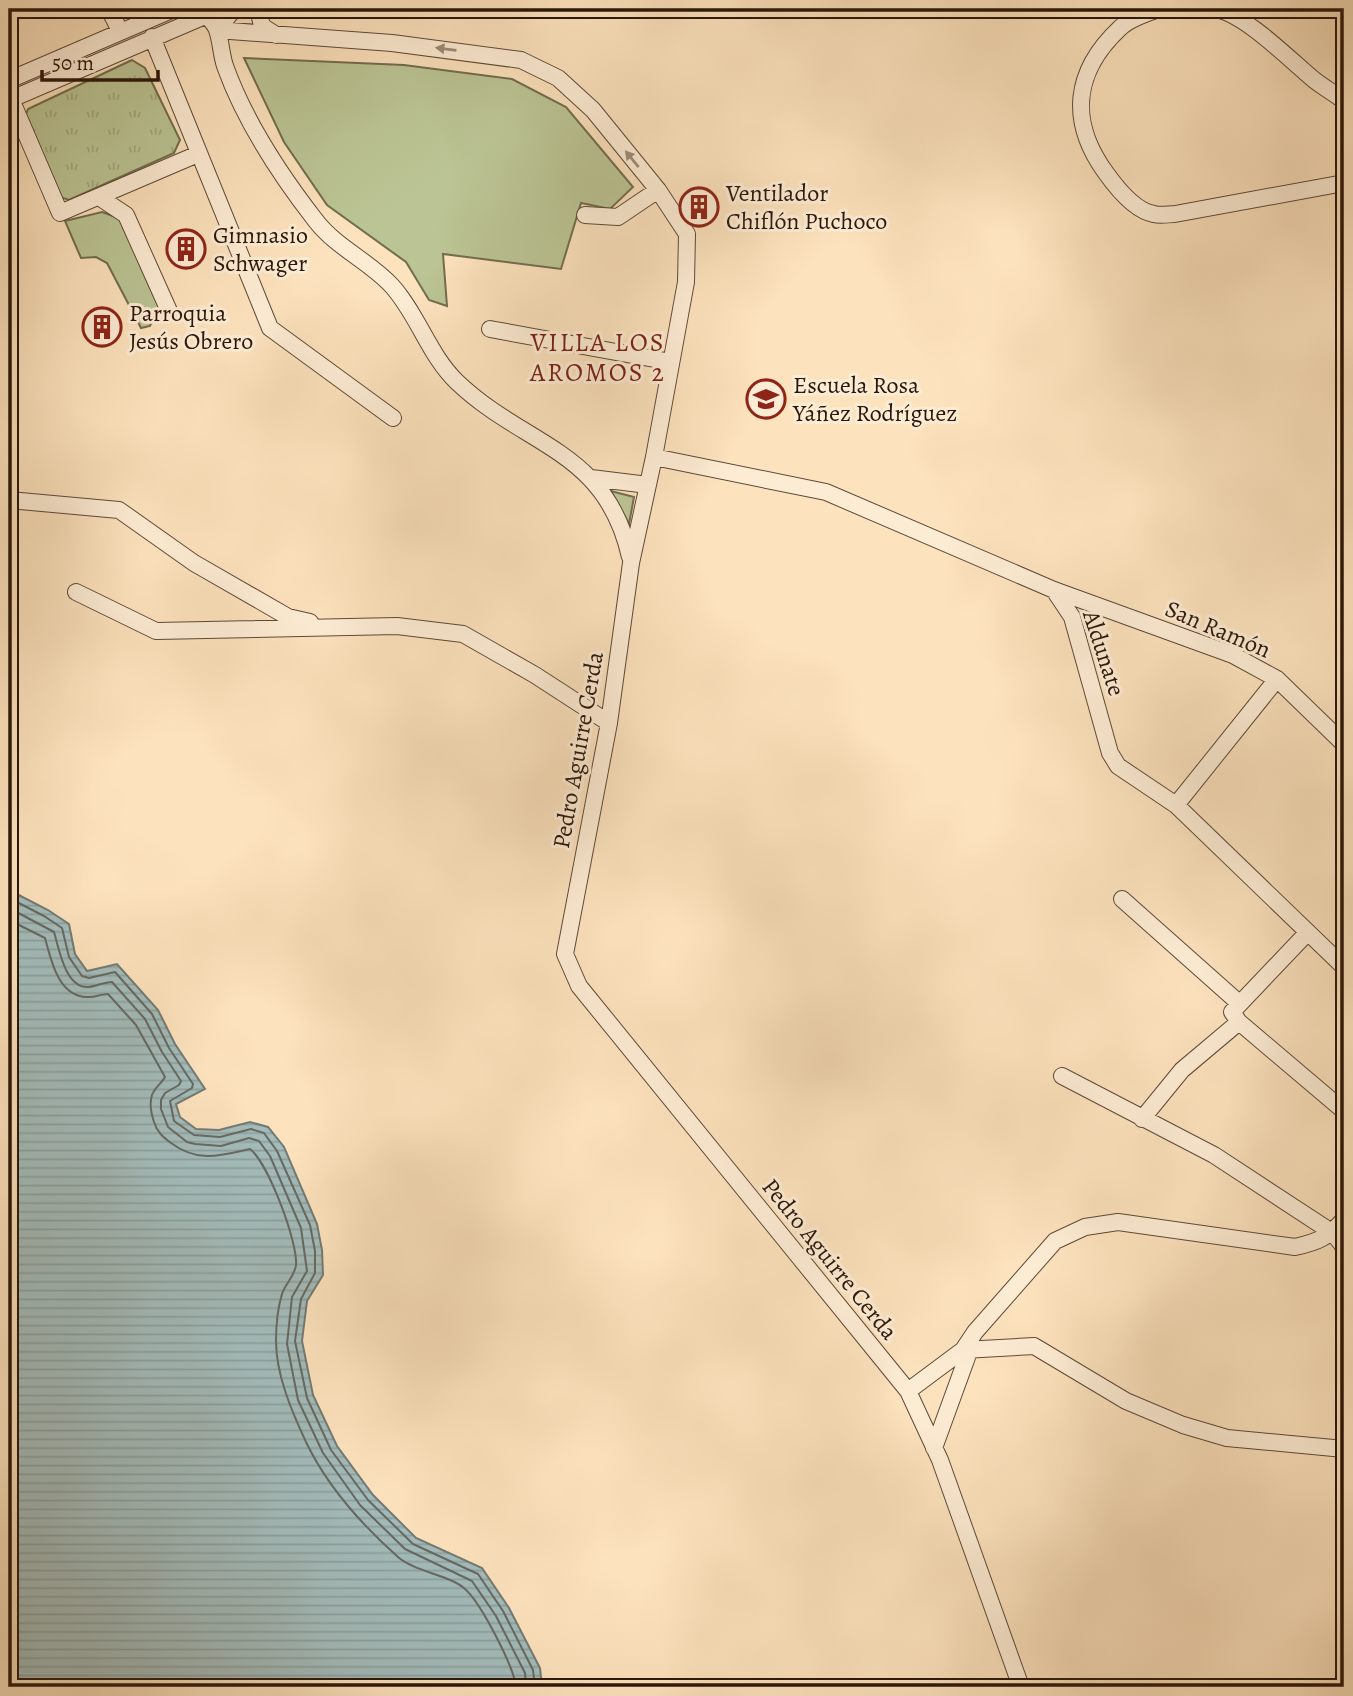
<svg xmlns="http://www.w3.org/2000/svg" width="1353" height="1696" font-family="Alegreya,serif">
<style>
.grass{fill:#bbc494;stroke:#726d4f;stroke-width:2}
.park{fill:url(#park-tufts);stroke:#726d4f;stroke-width:2}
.water{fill:url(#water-rules);stroke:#737a74;stroke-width:2}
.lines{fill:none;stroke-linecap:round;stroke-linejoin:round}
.shore{stroke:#666962;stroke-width:2}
.minor-casing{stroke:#5e4937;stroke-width:18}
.minor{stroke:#fdecd4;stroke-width:16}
.oneway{fill:#9e8c79}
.labels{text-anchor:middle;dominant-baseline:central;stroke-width:6;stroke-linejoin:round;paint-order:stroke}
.poi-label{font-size:24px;fill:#2a160a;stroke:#fdecd4;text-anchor:start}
.street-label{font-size:24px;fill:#2a160a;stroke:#fdecd4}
.neighbourhood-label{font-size:26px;letter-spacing:2px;fill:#7a1f14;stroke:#fdecd4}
</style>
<defs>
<pattern id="park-tufts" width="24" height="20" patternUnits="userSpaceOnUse" patternTransform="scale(1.75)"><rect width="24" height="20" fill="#bbc494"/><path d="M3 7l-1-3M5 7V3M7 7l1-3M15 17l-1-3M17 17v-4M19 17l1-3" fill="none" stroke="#a1a87e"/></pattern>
<pattern id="water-rules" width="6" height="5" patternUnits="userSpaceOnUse" patternTransform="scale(1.75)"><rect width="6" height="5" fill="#a3bcbb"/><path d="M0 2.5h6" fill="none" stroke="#8ca19f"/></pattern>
</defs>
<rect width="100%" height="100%" fill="#fce2bd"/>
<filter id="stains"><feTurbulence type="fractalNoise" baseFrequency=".00286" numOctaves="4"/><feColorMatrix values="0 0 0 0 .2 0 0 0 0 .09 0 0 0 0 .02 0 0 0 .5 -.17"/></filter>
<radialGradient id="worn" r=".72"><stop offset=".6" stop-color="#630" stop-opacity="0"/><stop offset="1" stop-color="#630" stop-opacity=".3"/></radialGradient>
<path class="grass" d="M244,58L404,65L512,79L566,107L633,187L610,209L581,203L561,269L443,254L447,306L429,300L406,262L327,205L284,142Z
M102,212L121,219L160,305L150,326L141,328L107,263L96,257L81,258L65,221Z
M611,491L634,497L629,524Z"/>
<path class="park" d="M132,60L145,68L180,140L174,153L69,200L57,196L24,120L28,109Z"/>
<path class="water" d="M9,890L48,910L69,924L75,954L87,971L117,964L158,1010L175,1044L205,1089L176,1104L180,1117L196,1129L219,1130L250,1122L268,1127L284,1147L317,1224L322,1250L323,1275L307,1301L302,1341L313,1395L337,1446L373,1495L416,1538L482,1568L509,1608L540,1668L542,1687H9Z"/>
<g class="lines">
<path class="shore" d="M9,898L44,916L62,928L69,957L82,976L89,978L115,972L152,1014L169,1048L193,1084L192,1088L170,1101L174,1121L194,1135L220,1137L251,1129L264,1133L277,1151L310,1225L315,1251V1273L301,1299L295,1341L307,1398L331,1450L368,1500L413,1544L478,1574L503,1611L533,1670L535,1687
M9,908L54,932C59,948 65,989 89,987C97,986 104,982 112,982L145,1019L162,1052L181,1081L179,1085L165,1093L161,1100V1109L168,1127L187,1142L195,1144L221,1146L249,1138L259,1141L270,1156L301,1228L307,1271L292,1297L287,1344L298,1400L323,1453L360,1505L405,1549L472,1581L496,1616L525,1673L526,1687
M9,920L45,938C51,960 58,996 87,997C94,998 101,994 108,994L136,1025L165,1077C162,1083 155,1087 152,1095C149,1104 151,1113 154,1122C157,1132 163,1137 171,1143C198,1163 220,1156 250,1149C268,1163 298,1242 296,1265C295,1276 285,1284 282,1294C278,1307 276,1327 276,1341C276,1375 292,1412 306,1442C327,1486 362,1525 398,1557C415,1572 450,1575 465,1589C481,1603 514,1667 516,1687"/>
<g class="minor-casing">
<path id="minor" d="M109,9L120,31
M202,9C206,17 214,21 217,30C221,41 221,54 225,66C244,119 281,176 316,221C337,248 369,261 392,286C418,315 429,355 457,382C525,447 606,449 630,557
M258,9L262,26L276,35
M1159,9C1147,13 1129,19 1120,28C1074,71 1068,121 1106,173C1116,187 1135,211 1154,214C1160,216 1169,214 1175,214L1344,183
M1216,9C1246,15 1289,59 1313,79C1323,87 1334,93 1344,101
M217,30L392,43L521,60L558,78L593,110L658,190L687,234L686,282L654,457L631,563L609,723L565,954L579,986L908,1391L940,1460L1021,1687
M217,30L234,9
M152,37L270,328L393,418
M9,80L174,9
M13,98L14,106L60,213L198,154
M9,100L205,16
M99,197L126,215L169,311
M585,215L618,217L658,190
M490,329L671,362
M654,457L826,492L1054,590L1233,655L1277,679L1344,744
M591,478L648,485
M9,500L119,510L194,563L288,617L310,622
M1054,590L1072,617L1110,753L1118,766L1176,805L1344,967
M76,592L156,631L397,626L463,634L535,675L609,723
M1176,805L1277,679
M1122,899L1239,1003
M1308,932L1232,1012L1239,1022L1344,1111
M1062,1076L1214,1155L1333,1233L1344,1247
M1142,1119L1182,1070L1239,1022
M963,1350L1034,1346L1126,1401L1183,1425L1227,1438L1344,1449
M908,1391L963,1350L975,1332L1055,1241L1085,1227L1118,1222L1295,1247C1318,1242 1329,1237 1344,1219
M934,1448L970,1349"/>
</g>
<use href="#minor" class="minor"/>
</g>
<defs><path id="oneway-solid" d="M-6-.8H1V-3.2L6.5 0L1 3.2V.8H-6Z" transform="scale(1.75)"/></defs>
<g class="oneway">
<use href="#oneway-solid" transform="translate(446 49) rotate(-173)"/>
<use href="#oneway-solid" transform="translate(632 159) rotate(-129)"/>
</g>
<defs>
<g id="building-ring" transform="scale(2.0125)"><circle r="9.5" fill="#fdecd4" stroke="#8f2418" stroke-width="1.5"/><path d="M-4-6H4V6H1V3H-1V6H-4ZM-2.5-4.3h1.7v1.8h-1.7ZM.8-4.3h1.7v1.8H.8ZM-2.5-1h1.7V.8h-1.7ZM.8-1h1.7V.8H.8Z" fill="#8f2418"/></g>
<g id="school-ring" transform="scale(2.0125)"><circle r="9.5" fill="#fdecd4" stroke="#8f2418" stroke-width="1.5"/><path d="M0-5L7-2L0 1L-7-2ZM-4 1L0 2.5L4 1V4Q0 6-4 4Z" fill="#8f2418"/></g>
</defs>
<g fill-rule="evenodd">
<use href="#building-ring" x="699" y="207"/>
<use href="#building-ring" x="186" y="249"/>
<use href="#building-ring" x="102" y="327"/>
<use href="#school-ring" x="766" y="399"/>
</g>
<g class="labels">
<g class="poi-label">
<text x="726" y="193">Ventilador<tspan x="726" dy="28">Chiflón Puchoco</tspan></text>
<text x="213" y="235">Gimnasio<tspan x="213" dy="28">Schwager</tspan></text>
<text x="129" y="313">Parroquia<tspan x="129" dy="28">Jesús Obrero</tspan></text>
<text x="793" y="385">Escuela Rosa<tspan x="793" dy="28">Yáñez Rodríguez</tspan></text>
</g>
<g class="street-label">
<text transform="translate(1218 629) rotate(23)">San Ramón</text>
<text transform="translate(1104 653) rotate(72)">Aldunate</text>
<text transform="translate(578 750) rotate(-80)">Pedro Aguirre Cerda</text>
<text transform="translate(830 1259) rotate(51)">Pedro Aguirre Cerda</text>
</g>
<g class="neighbourhood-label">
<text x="598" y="342">VILLA LOS<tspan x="598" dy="30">AROMOS 2</tspan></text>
</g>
</g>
<rect width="1353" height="1696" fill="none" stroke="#fce2bd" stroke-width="35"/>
<rect x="10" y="10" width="1332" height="1675" fill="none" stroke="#2a160a" stroke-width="3.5"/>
<rect x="18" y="18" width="1318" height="1661" fill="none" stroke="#2a160a" stroke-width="2"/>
<path d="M42 70v10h116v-10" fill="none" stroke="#2a160a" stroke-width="3.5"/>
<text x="52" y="70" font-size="21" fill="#2a160a" stroke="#fdecd4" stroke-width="5" paint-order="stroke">50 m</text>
<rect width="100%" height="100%" filter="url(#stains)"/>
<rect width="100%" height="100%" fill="url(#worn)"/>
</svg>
